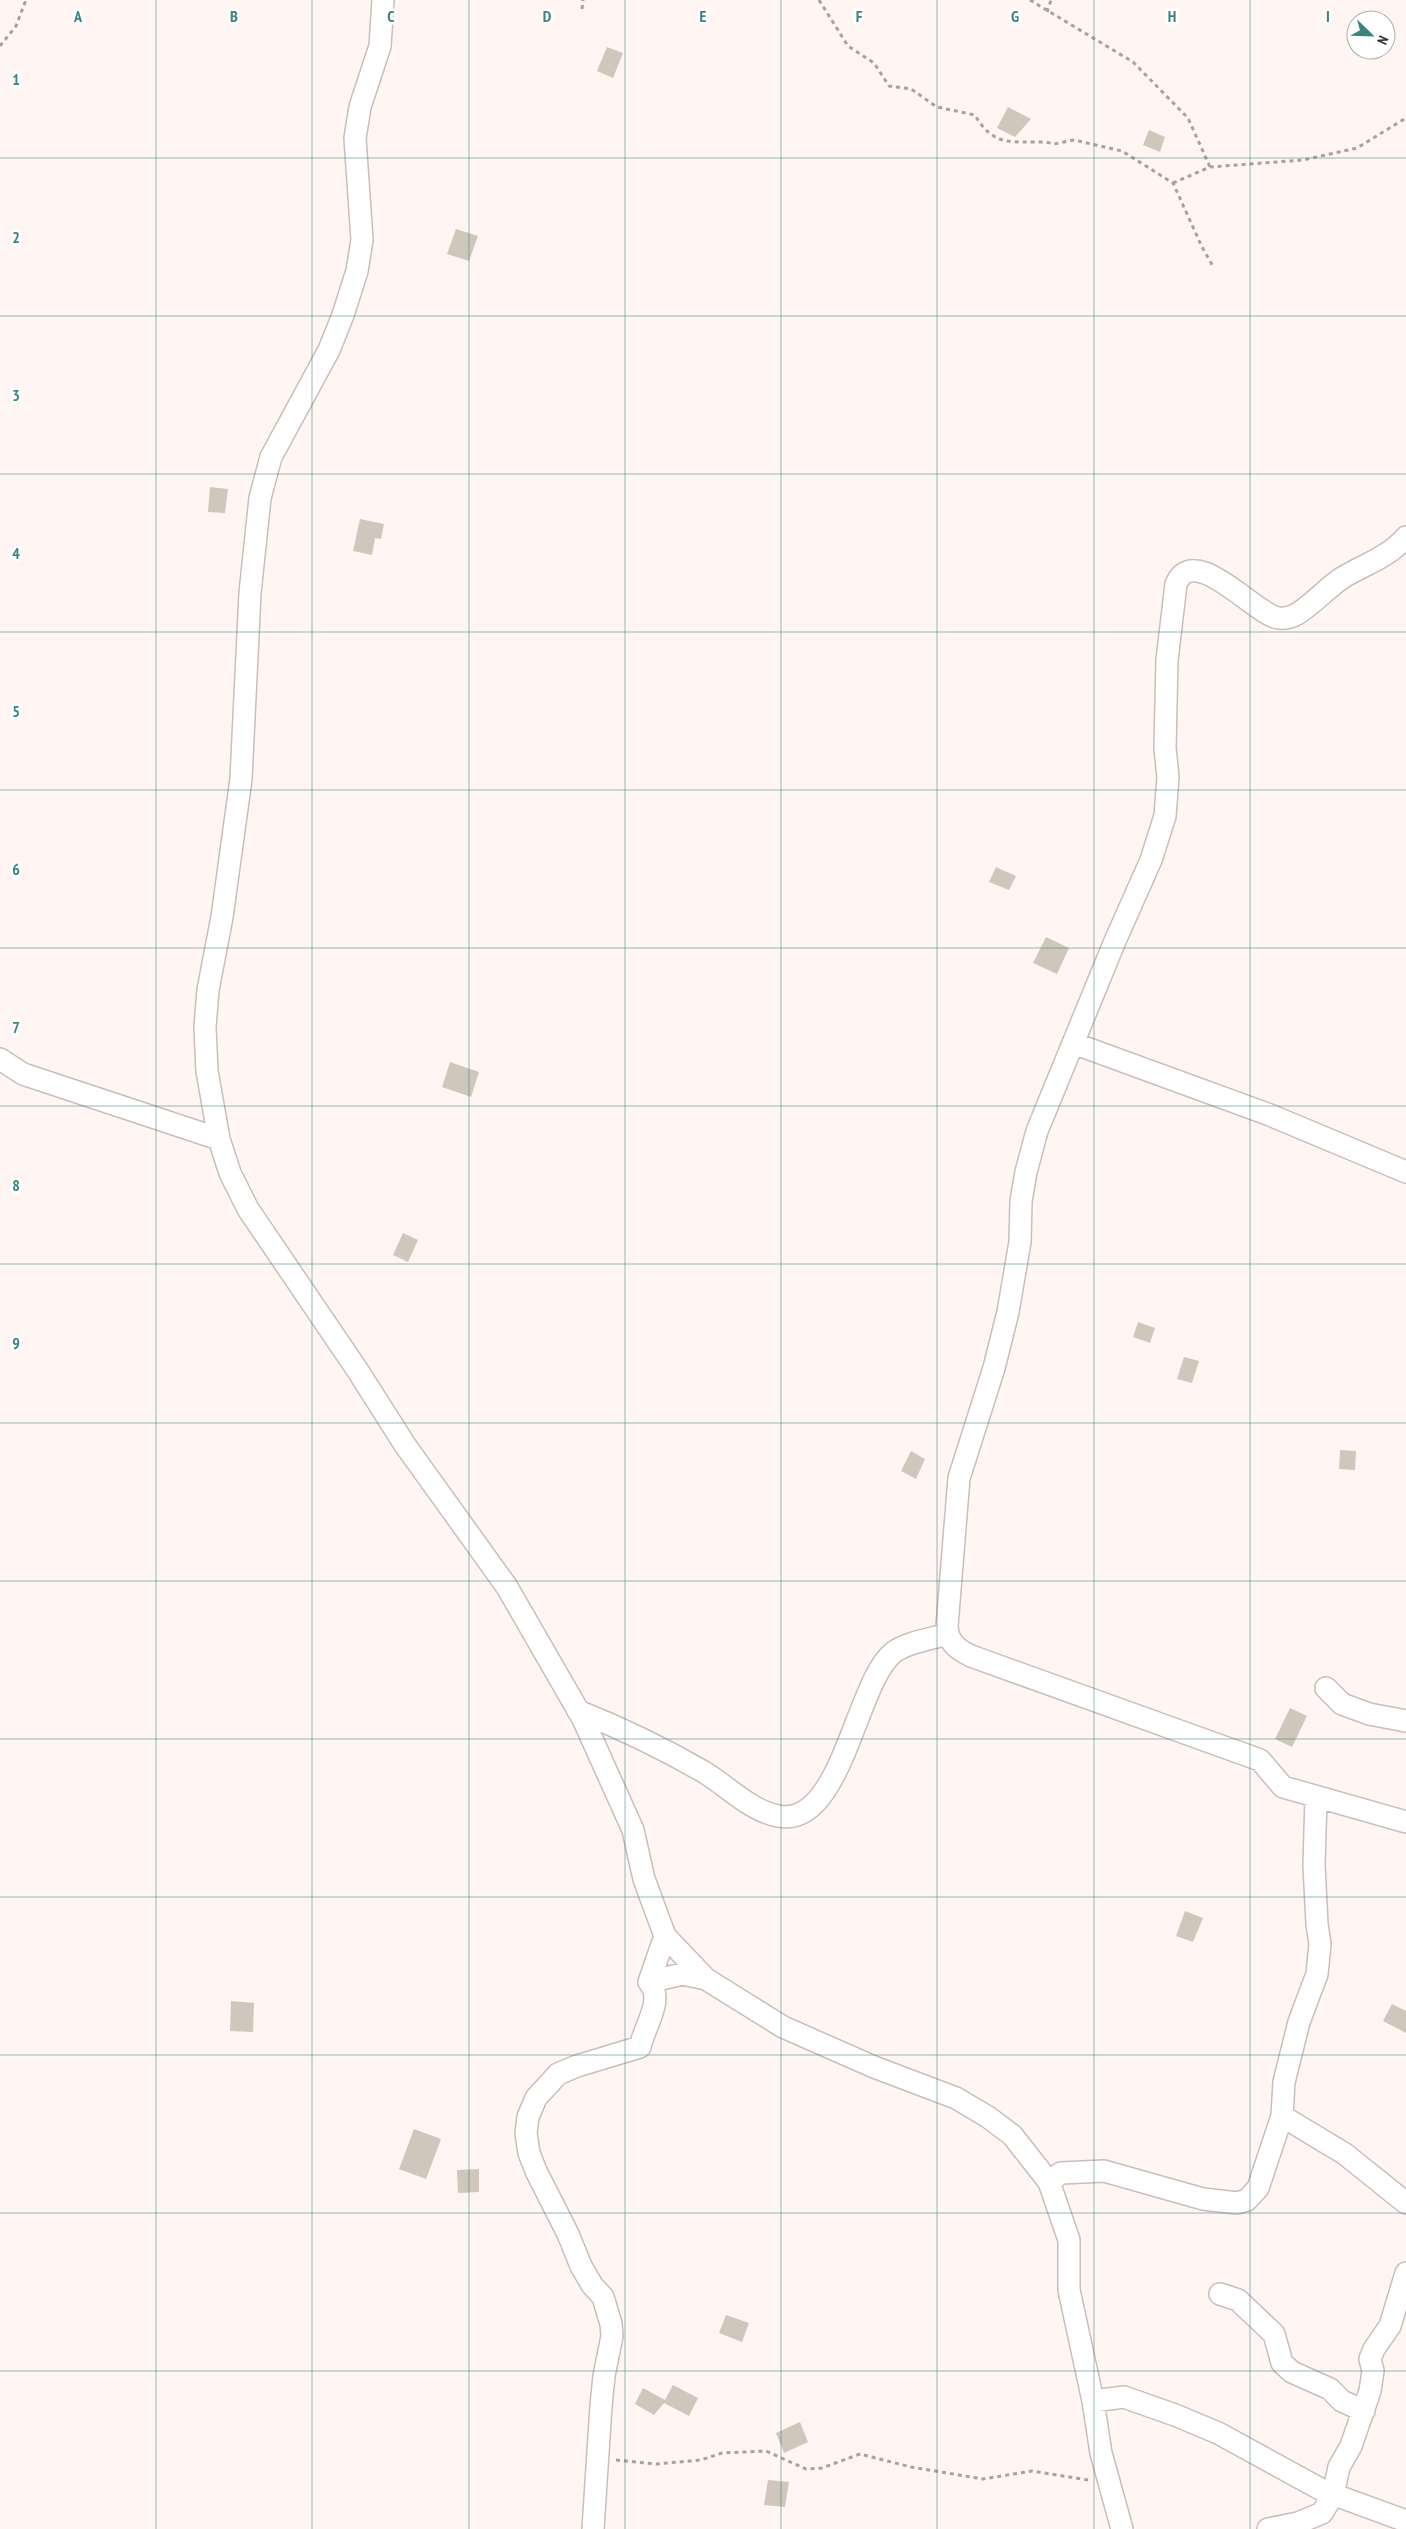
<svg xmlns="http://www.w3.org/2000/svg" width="1406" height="2529" font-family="'PT Sans Narrow',sans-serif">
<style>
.building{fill:#cfc6bc}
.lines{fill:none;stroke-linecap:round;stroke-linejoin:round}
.street-casing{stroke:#cbbdb9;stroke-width:24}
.path{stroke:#a9a19f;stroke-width:3;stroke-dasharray:4 4;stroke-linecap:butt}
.street{stroke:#fff;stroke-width:21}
.grid{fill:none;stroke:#3b837f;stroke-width:1;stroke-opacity:0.55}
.grid-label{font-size:16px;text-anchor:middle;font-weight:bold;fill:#3b837f;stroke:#fff;stroke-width:5;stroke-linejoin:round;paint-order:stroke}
</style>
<rect width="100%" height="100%" fill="#fff6f3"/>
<path class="building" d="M607,47L623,53L613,78L597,71Z
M1008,107L1031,119L1015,137L997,128Z
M1149,130L1165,137L1160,152L1143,145Z
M456,229L478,236L469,261L447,254Z
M210,487L228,489L225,513L208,512Z
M360,519L384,524L381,539L375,538L372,555L353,551Z
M996,867L1016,876L1009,890L989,882Z
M1046,937L1069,948L1057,974L1033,963Z
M450,1062L479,1072L471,1097L442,1087Z
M403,1233L418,1240L408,1262L393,1255Z
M1138,1322L1155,1328L1150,1343L1133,1337Z
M1184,1357L1199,1361L1192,1383L1177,1379Z
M1340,1450L1356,1451L1355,1470L1339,1469Z
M911,1451L925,1459L916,1479L901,1471Z
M1290,1708L1307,1716L1292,1747L1275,1739Z
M1185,1911L1203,1918L1193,1942L1176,1936Z
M231,2001L254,2003L253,2032L230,2031Z
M1392,2004L1406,2011V2033L1383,2021Z
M414,2129L441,2139L426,2179L399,2169Z
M479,2169V2192L458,2193L457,2170Z
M726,2315L749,2323L742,2342L719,2333Z
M673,2385L698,2398L689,2416L664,2403L654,2415L635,2404L643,2388L665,2400Z
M800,2422L808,2442L784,2453L776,2433Z
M768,2480L789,2482L785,2507L764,2505Z"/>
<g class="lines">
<g class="street-casing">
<path id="street" d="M383,0L380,46L360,107L355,138L362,240L357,271L343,315L329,350L271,457L260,498L250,593L241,779L222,917L208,990L205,1027L207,1071L219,1139L230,1173L248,1209L358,1371L405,1445L507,1587L583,1719L633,1830L644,1879L665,1936L649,1982C665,1999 644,2027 640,2047L577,2066L558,2074L536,2098L528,2117L526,2133L529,2153L536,2171L568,2234L581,2266L592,2285L603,2297L611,2324L612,2336L604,2376L601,2406L593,2529
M1406,537C1389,557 1363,565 1342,578C1326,589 1313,604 1297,614C1291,617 1285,619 1279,618C1256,616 1194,541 1176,584L1167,660L1165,748L1168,777L1165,816L1151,860L1115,941L1037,1131L1026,1172L1021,1201L1020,1242L1008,1312L994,1368L959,1478L947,1626C948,1643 957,1649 971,1656L1260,1760L1283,1787L1406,1822
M1073,1043L1270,1115L1406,1172
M0,1059L23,1074L219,1139
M1326,1688L1342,1704L1369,1714L1406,1721
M578,1711C621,1728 664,1749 704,1772C727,1786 751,1811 778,1816C842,1829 856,1680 894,1652C908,1642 931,1639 948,1634
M665,1936L706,1979L783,2027L874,2067L956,2098L988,2117L1012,2135L1049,2182L1069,2240V2290L1093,2401L1101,2453L1122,2529
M649,1982L682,1974L706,1979
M1282,2116L1345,2154L1406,2203
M1049,2182L1061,2173L1104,2171L1203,2199L1237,2203L1247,2200L1258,2188L1282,2116L1284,2082L1299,2022L1317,1974L1320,1944L1317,1924L1314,1865L1316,1798
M1220,2294L1238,2300L1274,2334L1282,2363L1292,2372L1330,2389L1342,2401L1364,2411
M1093,2401L1124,2397L1175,2415L1218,2433L1324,2491L1406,2521
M1268,2529L1298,2523L1322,2513L1333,2495L1339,2467L1351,2446L1370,2391L1373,2371L1370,2359L1374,2349L1390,2326L1406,2273"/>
</g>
<path class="path" d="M819,0L848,46L874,63L889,86L911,89L937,107L975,115C994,148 1012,141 1046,142L1054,144L1074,140L1122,151L1173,183L1202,247L1214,268
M1030,0L1133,62L1188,118L1210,167
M582,9L583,0
M1047,12L1051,0
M0,46L16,26L26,0
M1173,183L1210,167L1303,160L1357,148L1406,118
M616,2460L656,2464L701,2460L722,2453L766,2451L806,2469L822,2468L860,2454L911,2467L983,2479L1032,2471L1088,2480"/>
<use href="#street" class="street"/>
</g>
<path class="grid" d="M156,0V2529M312,0V2529M469,0V2529M625,0V2529M781,0V2529M937,0V2529M1094,0V2529M1250,0V2529M0,158H1406M0,316H1406M0,474H1406M0,632H1406M0,790H1406M0,948H1406M0,1106H1406M0,1264H1406M0,1423H1406M0,1581H1406M0,1739H1406M0,1897H1406M0,2055H1406M0,2213H1406M0,2371H1406"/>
<g class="grid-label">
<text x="78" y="22">A</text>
<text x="234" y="22">B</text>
<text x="391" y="22">C</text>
<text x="547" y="22">D</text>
<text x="703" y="22">E</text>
<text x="859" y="22">F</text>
<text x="1015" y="22">G</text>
<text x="1172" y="22">H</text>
<text x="1328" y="22">I</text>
<text x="16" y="85">1</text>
<text x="16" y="243">2</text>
<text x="16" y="401">3</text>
<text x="16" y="559">4</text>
<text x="16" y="717">5</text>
<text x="16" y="875">6</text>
<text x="16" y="1033">7</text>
<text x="16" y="1191">8</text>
<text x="16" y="1349">9</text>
</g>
<g transform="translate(1371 35) rotate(113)"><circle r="24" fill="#ffffff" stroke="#aeacab"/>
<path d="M0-4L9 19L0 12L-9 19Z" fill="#3b837f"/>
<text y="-8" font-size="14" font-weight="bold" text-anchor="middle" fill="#342f2d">N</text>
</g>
</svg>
